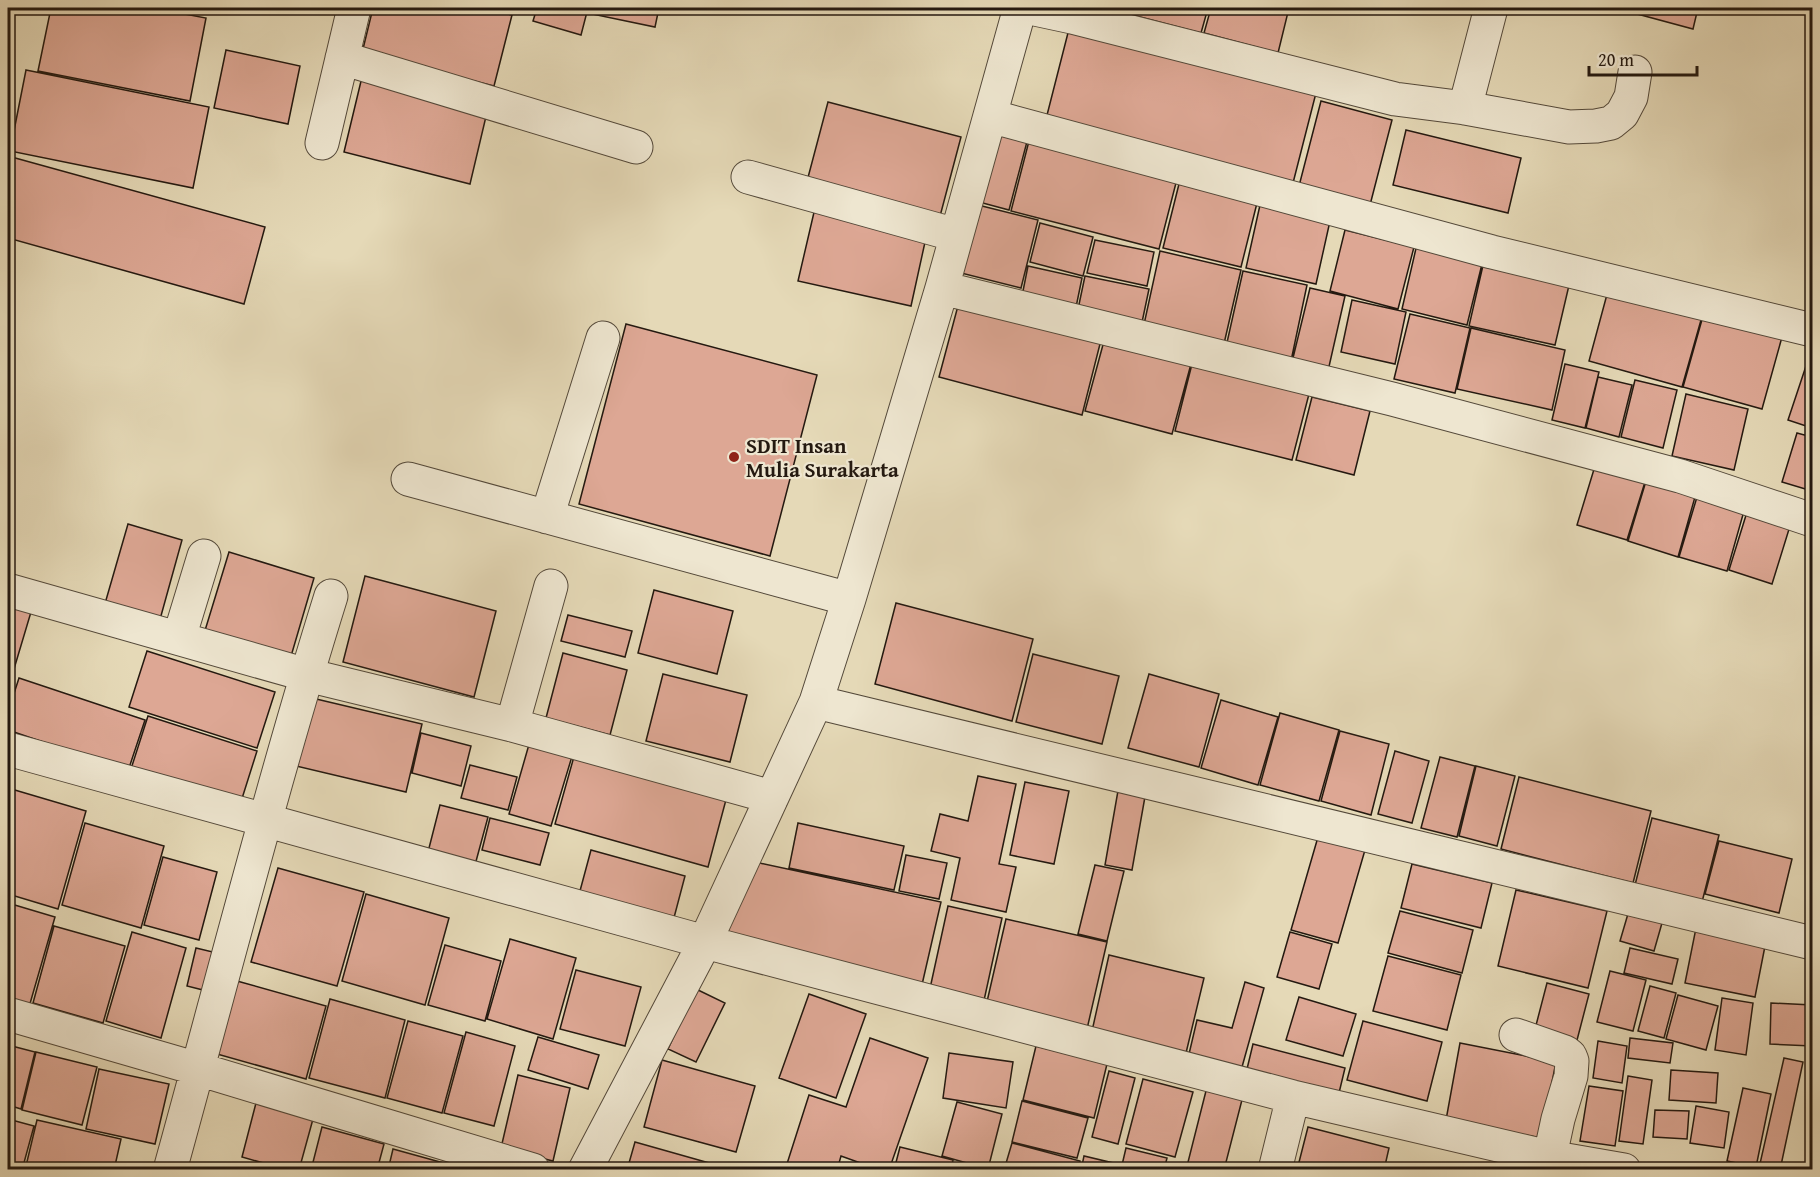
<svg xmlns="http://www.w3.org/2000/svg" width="1820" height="1177" font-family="'Gentium Book Plus',serif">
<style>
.building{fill:#dda794;stroke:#241910;stroke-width:1.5}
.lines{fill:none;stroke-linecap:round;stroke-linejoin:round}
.minor-casing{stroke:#54493a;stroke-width:35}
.minor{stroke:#eee6d0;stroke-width:33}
.poi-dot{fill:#8f2418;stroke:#eee6d0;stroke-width:2}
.labels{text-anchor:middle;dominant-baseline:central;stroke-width:4.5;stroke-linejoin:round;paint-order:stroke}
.poi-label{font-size:21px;font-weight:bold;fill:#241910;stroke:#eee6d0;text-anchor:start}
</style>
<rect width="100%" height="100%" fill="#e5d9b7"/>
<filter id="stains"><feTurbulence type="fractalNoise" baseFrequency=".00333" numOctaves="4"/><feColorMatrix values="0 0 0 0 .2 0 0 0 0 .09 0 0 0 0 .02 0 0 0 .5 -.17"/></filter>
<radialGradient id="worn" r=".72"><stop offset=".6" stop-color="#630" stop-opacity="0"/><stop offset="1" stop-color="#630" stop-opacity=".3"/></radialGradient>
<path class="building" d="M51,8H153L206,18L190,101L38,71Z
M373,8H480L512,15L494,86L362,53Z
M537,8H588L581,35L533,21Z
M593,8H659L655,27L592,14Z
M1122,8H1208L1201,33L1121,12Z
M1211,8H1289L1278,53L1204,33Z
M1615,8H1698L1693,29Z
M1070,25L1317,89L1293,183L1046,119Z
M226,50L300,66L288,124L214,108Z
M26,70L209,107L193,188L10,151Z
M362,77L488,108L470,184L344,152Z
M1321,101L1392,120L1370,205L1299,186Z
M828,102L961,137L939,220L806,185Z
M998,126L1029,134L1009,210L979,202Z
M1406,130L1521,158L1508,213L1393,185Z
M1029,141L1177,179L1159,249L1011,211Z
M8,156L265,227L244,304L8,238Z
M1179,184L1257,203L1241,267L1163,248Z
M978,205L1038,220L1021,288L961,273Z
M1260,205L1330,221L1316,284L1246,268Z
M815,208L927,233L911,306L798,281Z
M1040,223L1093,237L1083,276L1030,262Z
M1345,230L1414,247L1398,309L1330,291Z
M1095,240L1154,252L1147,286L1087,273Z
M1417,244L1483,260L1467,325L1402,309Z
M1160,251L1241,270L1223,348L1143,329Z
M1484,261L1570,281L1555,345L1469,326Z
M1028,266L1082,278L1075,312L1021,301Z
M1243,271L1307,285L1291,361L1226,347Z
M1085,276L1149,289L1141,327L1077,314Z
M1609,287L1703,313L1682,387L1589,361Z
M1310,288L1345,296L1328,371L1292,362Z
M1352,300L1406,312L1395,364L1341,352Z
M959,302L1101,340L1082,415L939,377Z
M1410,314L1470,328L1455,393L1394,379Z
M1703,316L1782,337L1762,409L1683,387Z
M626,324L817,375L770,556L579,504Z
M1471,328L1565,350L1552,410L1457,389Z
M1104,341L1191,364L1172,434L1085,411Z
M1809,357L1812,358V428L1788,420Z
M1192,364L1309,394L1292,460L1175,431Z
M1565,364L1599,372L1585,428L1552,420Z
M1598,377L1632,385L1619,437L1586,428Z
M1635,380L1677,390L1663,448L1621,437Z
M1686,394L1748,409L1734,470L1672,456Z
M1312,397L1370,411L1354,475L1296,460Z
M1797,433L1812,437V491L1782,482Z
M1595,466L1645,482L1627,540L1577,525Z
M1646,481L1695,497L1678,557L1628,541Z
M1697,497L1744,511L1727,571L1679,557Z
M1747,512L1790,526L1772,584L1729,570Z
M128,524L182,540L159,623L104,607Z
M229,552L314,578L289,663L203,637Z
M365,576L496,611L474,697L343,662Z
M654,590L733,611L717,674L638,653Z
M896,603L1033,639L1012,721L875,684Z
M8,606L31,612L11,679L8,678Z
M568,615L632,631L625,657L561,641Z
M147,651L275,692L257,748L129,707Z
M563,653L627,670L610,735L546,718Z
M1033,654L1119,676L1102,744L1016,722Z
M663,674L747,695L730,762L646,741Z
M1149,674L1219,694L1199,767L1128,748Z
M19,678L145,720L128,771L8,730V712Z
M312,698L422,724L406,792L296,766Z
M1221,700L1278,717L1258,785L1201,768Z
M1280,713L1339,730L1319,801L1260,785Z
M148,716L257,751L239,808L130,772Z
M1340,731L1389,744L1371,815L1321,801Z
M421,733L471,746L461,786L412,773Z
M530,741L573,753L551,826L509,814Z
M1395,751L1429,761L1412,823L1378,814Z
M575,753L727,796L708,867L555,824Z
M1440,757L1475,766L1457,837L1421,828Z
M470,765L517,777L508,810L461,798Z
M1476,766L1515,776L1497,846L1459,836Z
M978,776L1016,784L999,864L1016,867L1006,912L951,900L960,858L931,851L940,814L968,821Z
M1519,777L1651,811L1633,883L1501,849Z
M1025,782L1069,791L1054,864L1010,855Z
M1119,785L1146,791L1132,870L1105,865Z
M8,788L86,811L58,909L8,894Z
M440,805L488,817L475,865L428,852Z
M490,818L549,833L540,865L482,850Z
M1652,818L1719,835L1702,902L1635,885Z
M85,823L164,846L141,928L62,905Z
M798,823L904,846L894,890L789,868Z
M1318,837L1365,850L1338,943L1291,930Z
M1719,841L1792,859L1779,913L1705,894Z
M591,850L685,876L671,929L577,902Z
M906,855L947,863L939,899L899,891Z
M163,857L217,872L199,940L144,925Z
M755,862L941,902L921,989L714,943Z
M1412,864L1492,883L1481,928L1401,908Z
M1095,865L1124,871L1107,941L1078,934Z
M278,868L364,892L337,986L251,962Z
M1516,890L1607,911L1588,988L1498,966Z
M366,894L449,918L425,1005L342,981Z
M8,903L55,917L29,1007L8,1001Z
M948,906L1002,918L983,1005L929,993Z
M1630,907L1664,916L1654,951L1620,941Z
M1400,911L1473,930L1462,973L1388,953Z
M1006,919L1107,942L1087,1029L986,1006Z
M54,926L125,946L103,1023L33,1003Z
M1696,928L1766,941L1755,997L1685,983Z
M132,932L186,948L161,1038L106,1021Z
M1290,932L1332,944L1319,989L1277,977Z
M510,939L576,958L553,1039L487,1019Z
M445,945L501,961L485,1021L428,1005Z
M196,948L217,953L207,991L187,986Z
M1630,948L1678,959L1672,984L1624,973Z
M1109,955L1204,978L1186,1053L1092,1031Z
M1388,956L1461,975L1447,1030L1373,1011Z
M576,970L641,987L625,1046L560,1029Z
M1610,971L1646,980L1633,1031L1597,1022Z
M237,981L326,1006L306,1079L217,1054Z
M1245,982L1264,988L1242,1067L1189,1054L1197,1020L1232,1028Z
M1547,983L1589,994L1576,1044L1534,1033Z
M1650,986L1676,993L1664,1038L1638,1031Z
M696,989L725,1003L696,1062L668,1049Z
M809,994L866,1014L836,1098L779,1078Z
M1678,995L1718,1006L1706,1050L1666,1039Z
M1299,997L1356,1014L1343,1056L1286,1040Z
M1722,998L1753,1003L1746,1055L1715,1050Z
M330,999L405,1020L385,1098L309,1078Z
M1771,1003L1812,1005V1046L1770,1044Z
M408,1021L463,1036L442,1113L387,1098Z
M1363,1021L1442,1042L1427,1101L1347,1080Z
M466,1032L515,1046L494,1126L444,1113Z
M538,1037L599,1055L588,1089L528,1070Z
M870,1038L928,1058L889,1170H880L841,1156L837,1170H785L809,1095L846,1107Z
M1630,1038L1673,1043L1670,1063L1628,1058Z
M1598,1041L1627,1046L1622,1083L1593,1078Z
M1460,1043L1556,1062L1541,1138L1446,1120Z
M1253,1044L1345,1068L1339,1093L1247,1069Z
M8,1045L35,1052L21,1109L8,1105Z
M1036,1046L1107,1064L1094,1118L1023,1100Z
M36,1052L97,1067L82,1125L22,1110Z
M949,1053L1013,1062L1006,1108L943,1098Z
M1784,1058L1803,1062L1780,1170H1764L1759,1168Z
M662,1060L755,1086L736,1152L644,1127Z
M99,1069L169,1084L155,1144L86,1129Z
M1671,1070L1718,1073L1716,1103L1669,1100Z
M1109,1071L1135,1078L1118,1144L1092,1137Z
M518,1075L570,1088L553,1161L501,1148Z
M1628,1076L1652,1080L1643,1144L1619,1141Z
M1143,1079L1193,1092L1175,1157L1126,1144Z
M1208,1083L1244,1092L1224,1170H1186Z
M1589,1086L1623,1091L1615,1146L1580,1141Z
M1743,1088L1771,1094L1756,1167L1727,1161Z
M1812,1094V1141H1807Z
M1022,1101L1088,1118L1077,1158L1012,1142Z
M957,1102L1002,1114L988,1169L942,1156Z
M256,1103L313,1119L299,1170H288L242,1157Z
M1696,1106L1729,1112L1724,1148L1690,1143Z
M1655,1110L1689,1111L1687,1139L1653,1137Z
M8,1119L34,1126L22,1170H8Z
M37,1120L121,1139L114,1170H25Z
M322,1127L384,1144L377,1170H311Z
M1308,1127L1389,1148L1384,1170H1297Z
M635,1142L734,1170H627Z
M1012,1143L1080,1161L1078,1170H1004Z
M900,1147L953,1160L951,1170H894Z
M1126,1148L1167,1158L1164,1170H1081L1084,1156L1122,1165Z
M393,1149L469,1170H388Z"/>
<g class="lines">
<g class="minor-casing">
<path id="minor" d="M1030,8L1072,17L1395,99L1465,108L1569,127L1596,126L1611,123L1622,114L1631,97L1635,72
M342,58L636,147
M1465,108L1491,8
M990,116L1492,252L1812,330
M322,143L354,8
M748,177L956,235
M942,288L1392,399L1680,476L1812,520
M408,479L849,599
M547,517L603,338
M8,590L307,675L512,725L772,797
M179,638L204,556
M816,702L1812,943
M512,725L551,586
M8,749L705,942L1293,1097L1549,1157L1624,1170
M8,1014L198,1069L533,1170
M1516,1035L1565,1052L1570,1056L1572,1061L1571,1076L1558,1119L1547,1170
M170,1170C223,978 272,785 331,596
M585,1170L705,942L816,702L849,599L942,288L1020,8
M1275,1170L1293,1097"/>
</g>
<use href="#minor" class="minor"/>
</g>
<circle class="poi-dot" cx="734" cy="457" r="6"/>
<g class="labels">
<g class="poi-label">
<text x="746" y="445">SDIT Insan<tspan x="746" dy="24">Mulia Surakarta</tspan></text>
</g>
</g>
<rect width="1820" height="1177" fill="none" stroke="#e5d9b7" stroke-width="30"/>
<rect x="9" y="9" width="1802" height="1159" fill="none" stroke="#241910" stroke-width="3"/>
<rect x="15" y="15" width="1790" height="1147" fill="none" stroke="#241910" stroke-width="1.5"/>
<path d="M1589 66v9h108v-9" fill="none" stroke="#241910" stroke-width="3"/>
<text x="1598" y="66" font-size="18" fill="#241910" stroke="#eee6d0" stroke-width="4.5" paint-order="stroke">20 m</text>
<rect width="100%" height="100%" filter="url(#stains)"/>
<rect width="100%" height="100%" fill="url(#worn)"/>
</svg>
